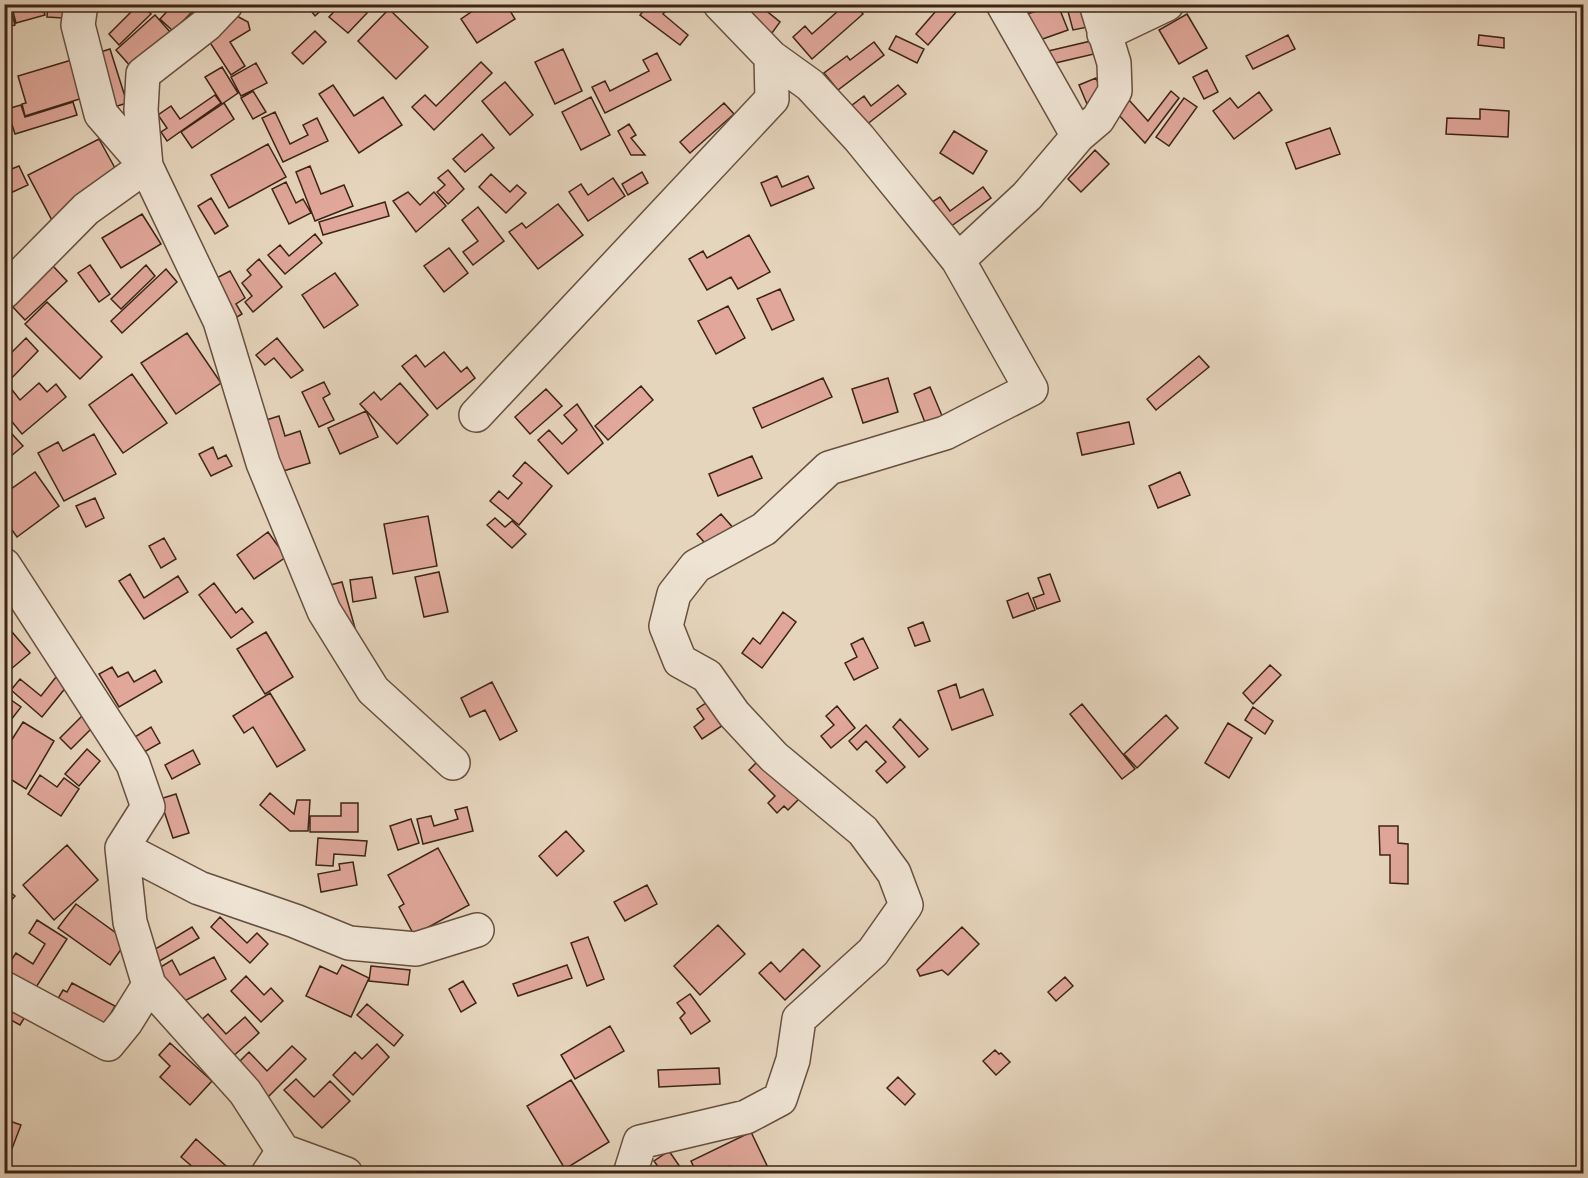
<svg xmlns="http://www.w3.org/2000/svg" width="1588" height="1178" font-family="'IM FELL French Canon',serif">
<style>
.building{fill:#e0a79a;stroke:#3d2417;stroke-width:1.5}
.lines{fill:none;stroke-linecap:round;stroke-linejoin:round}
.minor-casing{stroke:#675040;stroke-width:36}
.minor{stroke:#efe4d4;stroke-width:33}
</style>
<rect width="100%" height="100%" fill="#e6d5bd"/>
<filter id="stains"><feTurbulence type="fractalNoise" baseFrequency=".00333" numOctaves="4"/><feColorMatrix values="0 0 0 0 .2 0 0 0 0 .09 0 0 0 0 .02 0 0 0 .5 -.17"/></filter>
<radialGradient id="worn" r=".72"><stop offset=".6" stop-color="#630" stop-opacity="0"/><stop offset="1" stop-color="#630" stop-opacity=".3"/></radialGradient>
<path class="building" d="M4,4H9L15,25L4,28Z
M11,4H42L45,15L16,23Z
M48,4H64L63,18L47,17Z
M139,4H143L151,14L119,45L109,34Z
M174,4L198,6L173,31L160,19Z
M306,4H328L315,16Z
M341,4H358L367,13L348,33L329,17Z
M483,4H506L515,19L477,43L461,19Z
M649,4L671,5L663,14L688,35L680,45L640,15Z
M758,4L780,22L772,33L749,15Z
M846,4H855L863,14L812,59L793,37L805,26L812,34Z
M942,4H963L928,45L916,34Z
M1066,4H1083L1088,27L1073,30Z
M1058,5L1068,30L1037,41L1023,15Z
M389,9L428,47L396,79L358,41Z
M1187,14L1207,48L1179,64L1159,30Z
M155,15L171,33L132,68L116,50Z
M235,15L248,22L250,30L230,42L245,66L231,75L207,38Z
M315,31L326,42L303,64L292,53Z
M1288,35L1295,49L1253,69L1246,56Z
M1479,35L1504,38V48L1478,45Z
M896,36L924,49L917,63L889,49Z
M1091,41L1094,54L1051,64L1048,51Z
M874,42L884,55L838,90L824,73L847,56L850,60Z
M110,49L127,103L111,108L94,54Z
M563,49L582,91L555,104L535,62Z
M657,53L671,80L605,113L592,87L605,81L610,91L649,71L643,60Z
M75,59L86,97L25,116L22,104L26,103L18,76Z
M481,62L492,73L434,130L412,107L425,95L436,106Z
M256,63L267,83L241,96L231,77Z
M222,67L238,93L222,104L205,77Z
M1207,70L1218,92L1204,99L1193,77Z
M1096,78L1104,97L1087,104L1079,85Z
M505,82L533,115L510,135L482,101Z
M333,85L354,116L383,97L402,125L359,153L319,94Z
M898,85L906,94L866,125L851,106L864,96L871,106Z
M253,91L266,112L253,119L241,98Z
M1171,91L1179,98L1145,143L1116,112L1129,100L1148,121Z
M1259,92L1272,110L1234,139L1213,111L1230,98L1238,108Z
M215,95L221,103L167,141L161,132L167,128L158,115L171,106L180,119Z
M591,97L610,135L581,150L562,112Z
M1184,98L1197,107L1169,146L1156,137Z
M73,102L77,115L15,134L7,109L21,105L25,117Z
M224,103L234,119L192,148L181,132Z
M724,103L734,114L690,153L680,142Z
M1480,109L1509,111L1508,137L1446,134L1447,118L1480,119Z
M275,112L290,144L308,135L303,125L317,118L328,141L283,162L262,118Z
M629,124L636,135L631,138L645,155H631L618,131Z
M1330,128L1340,154L1296,169L1286,143Z
M954,131L987,151L973,174L940,153Z
M482,134L494,148L465,172L453,159Z
M99,139L115,168L55,226L28,175Z
M268,144L286,177L229,208L211,175Z
M1095,150L1109,164L1081,192L1068,179Z
M19,166L28,185L4,196V172Z
M310,166L321,194L344,185L353,206L315,221L296,172Z
M448,170L464,189L448,204L437,192L445,185L438,178Z
M642,172L648,183L628,195L622,184Z
M491,174L510,192L517,185L526,193L506,213L479,187Z
M777,176L782,187L808,176L814,188L771,206L761,183Z
M613,178L625,196L588,221L569,192L581,184L588,195Z
M286,182L296,203L303,199L311,213L289,224L272,189Z
M983,187L991,198L947,229L929,204L940,197L950,211Z
M408,192L420,205L434,192L446,206L416,232L393,201Z
M211,198L228,226L215,234L198,206Z
M385,202L389,216L323,235L319,222Z
M558,204L583,235L538,269L509,232L522,223L526,228Z
M478,207L504,241L473,265L463,252L478,241L462,220Z
M142,214L161,244L121,268L102,238Z
M315,234L322,243L285,274L268,255L280,245L289,256Z
M749,235L770,272L738,289L731,277L707,290L689,259L703,251L707,258Z
M449,248L468,273L444,292L424,266Z
M259,259L282,287L253,312L245,302L252,296L242,283L251,275L247,270Z
M52,265L67,281L25,320L11,305Z
M90,265L110,294L99,302L78,273Z
M146,265L155,276L121,309L111,299Z
M166,269L177,282L122,333L111,321Z
M230,271L245,298L236,304L242,314L229,322L209,282Z
M335,273L358,305L324,328L302,295Z
M780,289L794,320L772,330L757,299Z
M47,302L102,357L80,379L25,324Z
M728,306L745,338L716,354L698,321Z
M187,333L221,383L176,414L141,363Z
M26,338L38,351L4,386V360Z
M277,338L303,370L291,378L274,358L265,365L256,355Z
M444,352L461,372L467,367L475,378L437,409L402,366L416,355L425,367Z
M1199,356L1209,367L1156,410L1147,399Z
M132,374L167,423L123,453L89,405Z
M823,378L832,397L762,428L753,408Z
M888,378L898,412L863,423L852,389Z
M324,382L330,394L323,398L334,420L319,427L302,392Z
M39,383L47,392L56,384L66,397L22,434L4,412V389L9,386L20,400Z
M400,383L428,415L397,444L360,404L374,392L381,400Z
M641,386L653,400L608,440L595,426Z
M930,387L943,418L926,425L914,394Z
M546,389L562,406L530,434L515,417Z
M577,404L603,443L568,474L538,440L549,430L562,444L577,430L564,415Z
M366,411L378,437L340,454L328,428Z
M279,416L285,436L300,431L310,463L280,472L263,421Z
M1129,422L1134,444L1082,455L1077,433Z
M12,434L23,446L4,462V441Z
M94,434L116,474L64,501L38,453L58,442L63,451Z
M213,447L218,459L226,455L232,466L211,476L199,454Z
M752,456L762,478L718,496L709,474Z
M525,462L552,486L519,525L490,501L499,491L508,499L522,483L513,476Z
M35,472L59,506L17,537L4,519V494Z
M1180,472L1190,495L1158,508L1149,486Z
M95,498L104,518L86,527L76,506Z
M721,514L735,530L711,550L697,534Z
M428,516L437,566L393,574L384,524Z
M495,518L505,527L512,521L526,534L512,548L487,525Z
M268,532L286,557L254,579L237,555Z
M164,538L176,559L161,568L149,546Z
M439,572L448,612L424,617L415,577Z
M130,574L144,598L178,576L188,592L144,619L119,581Z
M1050,574L1060,601L1037,609L1033,598L1044,594L1038,578Z
M372,577L376,598L353,602L350,580Z
M342,582L355,628L344,631L330,585Z
M214,583L236,613L242,608L253,622L231,638L199,595Z
M1028,593L1035,610L1013,618L1007,601Z
M783,612L796,622L762,668L742,653L753,638L760,644Z
M923,622L930,641L915,646L908,628Z
M12,632L30,653L4,675V638Z
M266,632L293,677L265,694L237,649Z
M863,638L878,668L854,680L845,663L857,657L851,644Z
M1270,665L1281,675L1253,704L1243,693Z
M112,667L118,677L128,672L134,682L155,670L162,682L119,707L99,674Z
M56,677L67,686L42,717L11,690L20,679L41,696Z
M492,682L517,731L500,740L485,710L470,717L461,698Z
M956,684L960,698L983,689L993,715L952,730L938,691Z
M270,693L305,750L277,767L253,727L244,733L233,716Z
M4,695L21,707L4,729Z
M718,695L734,718L702,739L694,727L704,719L697,709Z
M1082,704L1135,769L1122,779L1070,714Z
M837,706L855,728L831,748L821,736L834,725L826,716Z
M1253,707L1273,721L1265,734L1245,720Z
M83,715L94,726L71,749L60,738Z
M1166,715L1178,728L1137,768L1124,754Z
M900,719L928,749L919,757L893,727Z
M23,722L54,741L26,789L4,775V752Z
M1228,723L1252,738L1229,778L1205,763Z
M866,725L905,767L887,783L876,771L886,762L866,741L857,750L849,741Z
M151,727L160,743L139,755L130,740Z
M87,749L100,761L79,786L65,774Z
M193,750L200,764L172,779L165,765Z
M763,756L802,796L788,810L784,806L777,813L768,803L775,796L749,770Z
M40,775L57,787L64,778L79,789L61,816L28,794Z
M270,793L294,814L297,800H310L308,831H290L260,805Z
M176,794L189,833L173,838L160,799Z
M341,803H358V832H310V816H341Z
M467,807L473,831L423,844L417,819L431,816L434,826L458,819L455,810Z
M411,819L419,843L398,850L390,826Z
M1379,826H1398V843L1408,844V884L1390,883V855H1380Z
M566,831L584,851L557,876L539,856Z
M318,838L367,841L365,856L334,854L333,866L316,865Z
M67,845L98,880L54,920L23,885Z
M438,848L469,905L414,935L399,907L404,904L388,875Z
M353,862L357,885L321,892L318,874L340,870L339,864Z
M647,885L657,904L625,921L614,902Z
M4,887L15,896L4,908Z
M76,904L127,941L110,965L58,928Z
M220,917L247,943L257,933L268,944L250,963L211,927Z
M37,920L67,939L33,992L4,974V971L16,953L33,964L45,944L29,933Z
M718,925L745,954L700,995L674,966Z
M192,927L199,938L158,962L152,951Z
M962,927L979,944L948,975L942,970L920,976L917,970Z
M588,937L604,979L587,986L571,943Z
M803,949L820,966L785,1000L759,973L771,962L780,972Z
M214,957L226,979L179,1004L159,968L172,960L180,975Z
M342,965L369,978L351,1017L306,996L320,966L337,974Z
M567,965L572,978L518,996L513,984Z
M371,966L410,970L408,985L369,981Z
M246,976L264,995L271,988L283,1001L261,1022L231,991Z
M1065,977L1073,986L1056,1001L1048,992Z
M463,981L476,1003L461,1012L449,989Z
M72,983L115,1006L100,1033L53,1007L63,990L67,992Z
M690,994L710,1021L691,1034L680,1018L685,1013L677,1003Z
M367,1004L403,1035L394,1046L357,1015Z
M13,1007L26,1015L20,1025L7,1018Z
M208,1014L226,1034L245,1017L259,1033L229,1060L197,1024Z
M610,1026L624,1051L575,1079L561,1055Z
M170,1043L212,1081L190,1105L160,1077L170,1066L159,1055Z
M377,1044L389,1057L353,1095L333,1075L355,1052L362,1059Z
M292,1046L306,1059L268,1097L236,1065L249,1052L267,1071Z
M995,1050L999,1054L1001,1053L1010,1062L996,1075L983,1061Z
M719,1068L720,1084L659,1087L658,1070Z
M898,1077L915,1094L905,1105L887,1088Z
M296,1079L314,1097L330,1081L350,1101L322,1128L284,1090Z
M571,1080L609,1142L565,1169L527,1106Z
M4,1119L21,1125L5,1167L4,1166Z
M751,1132L771,1174H734L730,1166L715,1174H697L691,1161Z
M196,1139L235,1174H201L181,1157Z
M669,1151L685,1174H658L661,1171L654,1161Z"/>
<g class="lines">
<g class="minor-casing">
<path id="minor" d="M81,4L78,25L101,114L146,166L220,321L263,463L324,611L373,690L453,763
M1003,4L1078,136
M1104,34L1167,4
M146,166L141,110L143,74L206,25L226,4
M958,260L1027,196L1078,136L1098,119L1115,91L1114,63L1096,4
M4,292L86,209L146,166
M476,415L772,99L771,57L720,4
M4,565L133,764L148,807L122,848L130,922L149,985L245,1092L283,1151L268,1174
M122,848L199,888L295,921L349,943L416,949L477,930
M4,988L108,1044L126,1022L149,985
M283,1151L346,1174
M630,1174L640,1142L746,1117L780,1099L793,1060L799,1019L873,952L906,905L894,873L863,831L774,757L734,714L707,676L680,661L666,626L674,594L696,566L764,529L829,468L945,433L1031,389L958,260L938,235L859,138L810,85L771,57"/>
</g>
<use href="#minor" class="minor"/>
</g>
<rect width="1588" height="1178" fill="none" stroke="#e6d5bd" stroke-width="24"/>
<rect x="6" y="6" width="1576" height="1166" fill="none" stroke="#3d2417" stroke-width="3"/>
<rect x="12" y="12" width="1564" height="1154" fill="none" stroke="#3d2417" stroke-width="1.5"/>
<rect width="100%" height="100%" filter="url(#stains)"/>
<rect width="100%" height="100%" fill="url(#worn)"/>
</svg>
